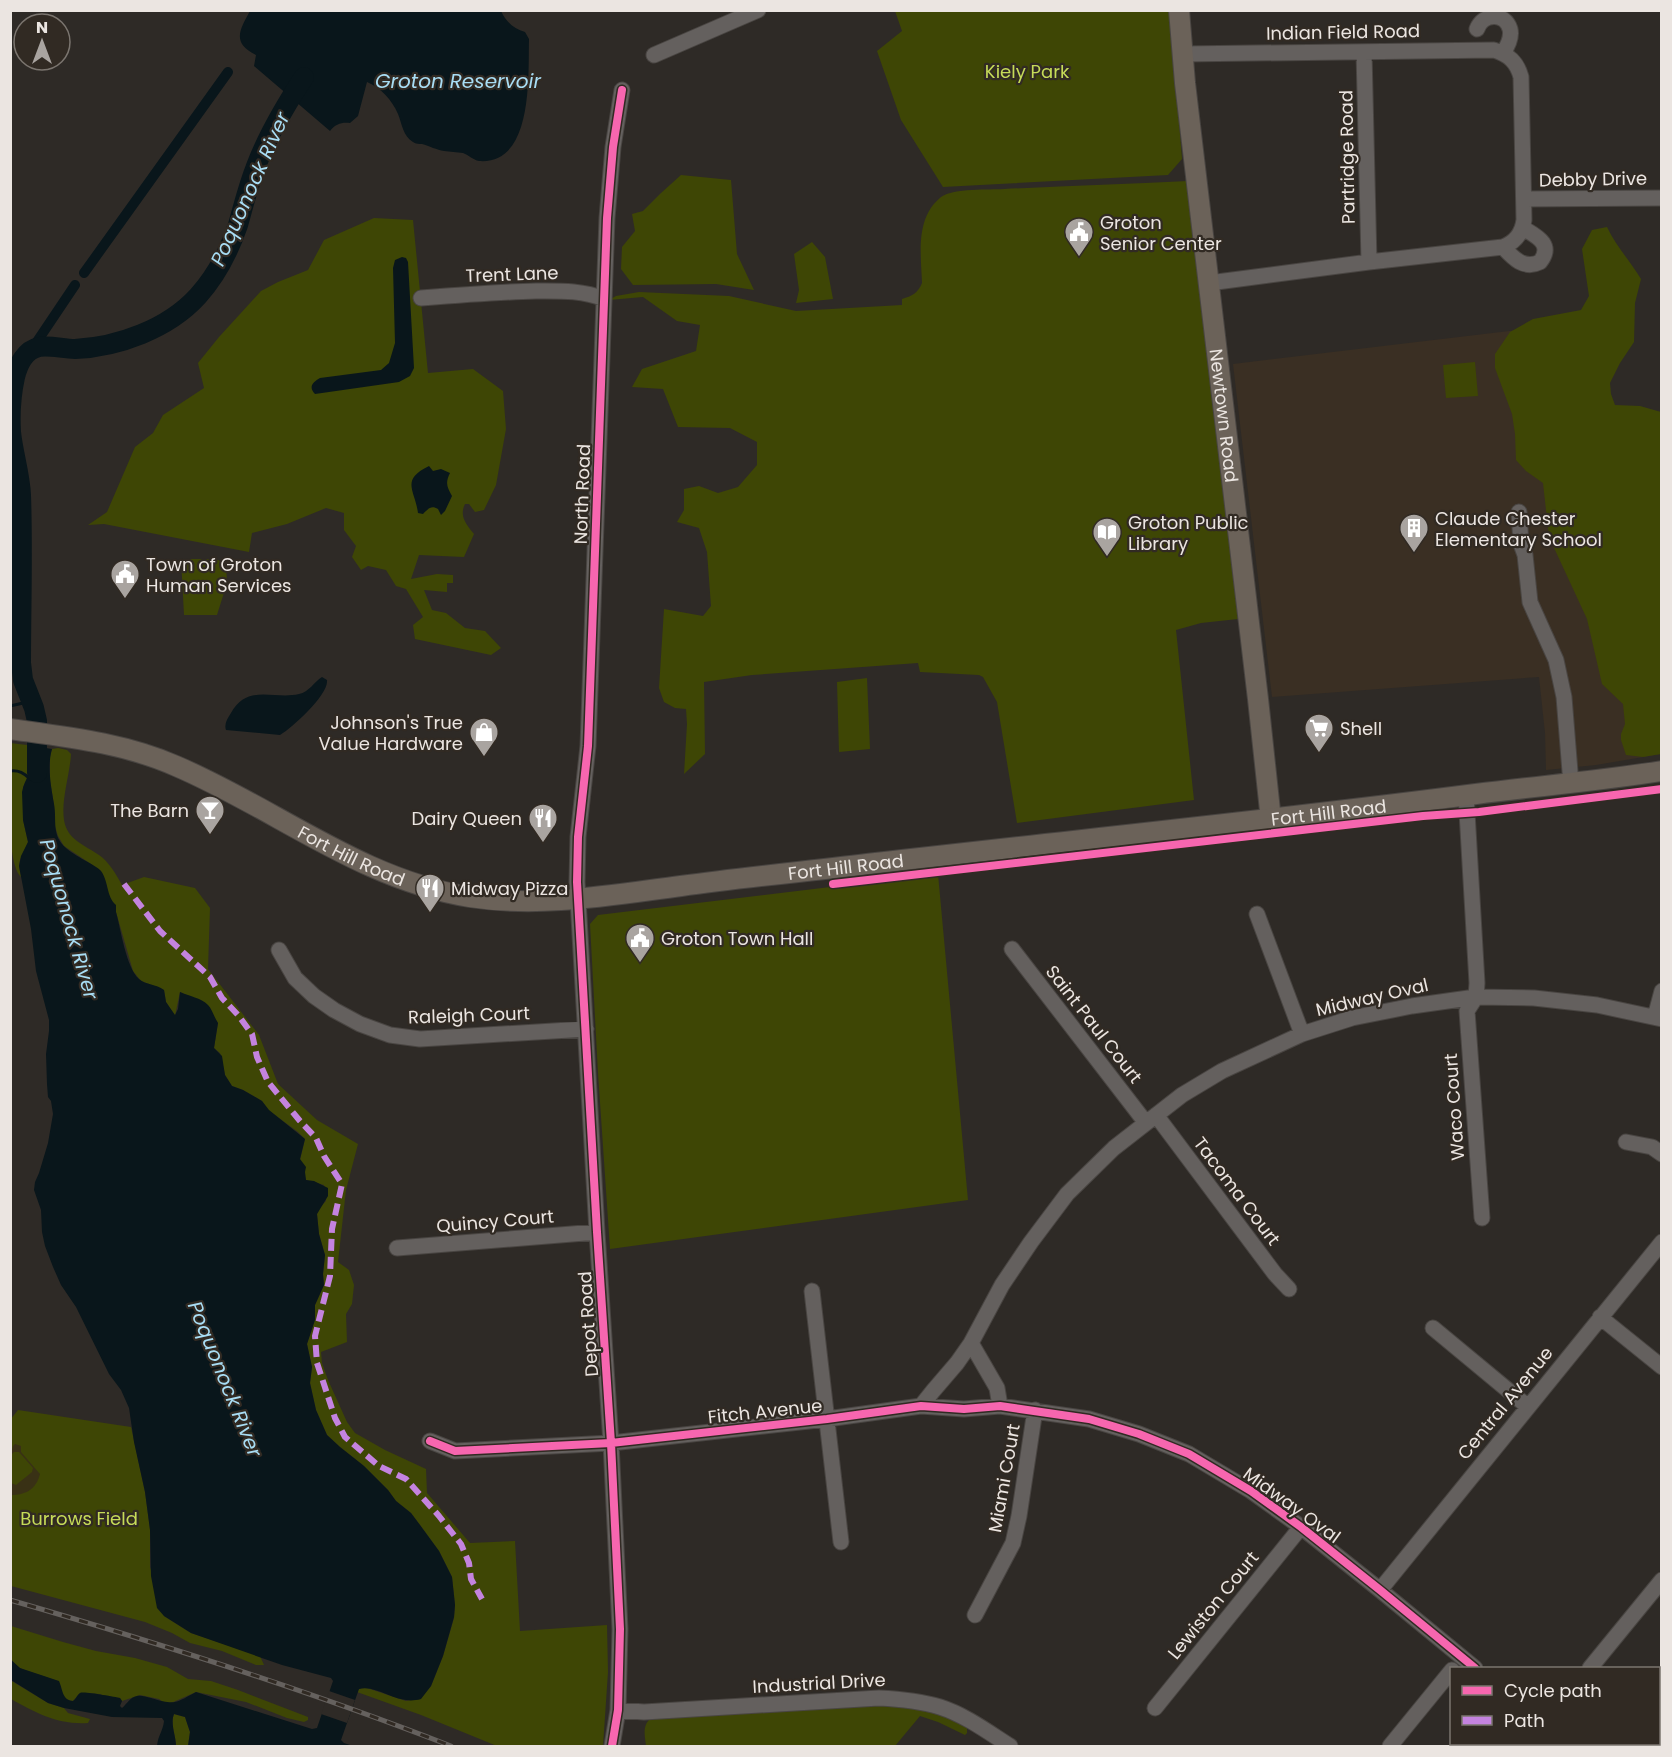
<svg xmlns="http://www.w3.org/2000/svg" width="1672" height="1757" font-family="Poppins,sans-serif">
<style>
.education{fill:#3a2f23}
.green{fill:#3e4605}
.sand{fill:#393115}
.water{fill:#09161b}
.pier{fill:#2e2a26}
.lines{fill:none;stroke-linecap:round;stroke-linejoin:round}
.stream{stroke:#09161b;stroke-width:3}
.canal{stroke:#09161b;stroke-width:10}
.river{stroke:#09161b;stroke-width:20}
.minor-casing{stroke:#494542;stroke-width:17}
.major-casing{stroke:#494542;stroke-width:22}
.minor{stroke:#64605e;stroke-width:15}
.major{stroke:#6b6259;stroke-width:20}
.rail-casing{stroke:#65615e;stroke-width:5}
.rail{stroke:#312a23;stroke-width:3;stroke-dasharray:9;stroke-linecap:butt}
.quiet{stroke:#c483df;stroke-width:6;stroke-dasharray:12 6;stroke-linecap:butt}
.cycleway-casing{stroke:#312a23;stroke-width:11}
.cycleway{stroke:#f766af;stroke-width:8}
.labels{text-anchor:middle;dominant-baseline:central;stroke-width:4.5;stroke-linejoin:round;paint-order:stroke}
.street-label{font-size:18px;fill:#ebe5e1;stroke:#312a23}
.park-label{font-size:18px;fill:#c6db58;stroke:#312a23}
.poi-label{font-size:18px;fill:#ebe5e1;stroke:#312a23;text-anchor:start}
.water-label{font-size:20px;font-style:italic;fill:#a8ddf4;stroke:#312a23}
</style>
<rect width="100%" height="100%" fill="#2e2a26"/>
<path class="education" d="M1594,321L1661,754L1596,765L1546,770L1545,733L1539,677L1272,697L1233,364Z"/>
<path class="green" d="M895,11H1177L1178,108L1182,159L1168,175L943,187L901,120L877,51L902,31Z
M681,175L731,180L737,254L754,290L716,284L633,285L621,269L622,247L635,231L632,214L643,211L661,193Z
M1188,181L1241,619L1239,622L1238,619L1201,623L1176,630L1194,800L1017,823L997,702L983,677L979,675L920,672L918,663L752,675L704,682L705,754L684,774L687,724L686,709L675,708L664,702L659,688L664,609L703,616L711,606L707,552L699,528L677,522L684,510V489L699,486L718,493L738,487L757,465V442L730,428L678,427L663,389L632,387L642,369L696,351L700,325L677,321L643,297L609,300L616,296L639,292L729,296L796,311L902,305V299C912,296 918,293 922,283C921,254 915,218 941,197C954,188 989,190 1004,189C1066,186 1127,184 1188,181Z
M374,218L413,220L428,373L473,369L503,391L506,429L496,485L484,510L475,512L469,504H465C459,516 466,524 474,534L464,557L419,555L411,579L437,574L453,575V583H447V592L424,590L432,610L446,613L465,628L485,631L501,648L491,655L415,639L413,625L423,617L406,589L396,586L386,570L368,566L361,570L352,557L356,546L344,530V513L326,508L287,524L252,533L249,552L104,524L88,525L107,512L135,447L153,433L163,415L204,388L198,363L219,337L261,291L278,282L308,270L324,240Z
M1607,227C1616,246 1630,261 1641,279L1635,303L1634,342L1620,363L1610,383L1611,394L1615,405L1640,406L1661,412V754L1643,757L1626,755L1621,740V734L1625,724L1623,704L1602,684L1587,619L1549,537L1543,483L1526,471L1516,460L1515,434L1512,414L1495,368V354L1510,332L1533,319L1581,310L1589,296L1582,249L1592,230Z
M812,242L825,257L833,299L796,303L799,290L794,254Z
M1475,362L1478,396L1446,398L1443,365Z
M181,559H215L226,563L227,583L217,615H184Z
M867,678L870,749L839,752L837,682Z
M10,743L27,745L32,754V764L29,776L23,787V820L28,842L20,860L19,866L21,877C4,861 11,769 10,743Z
M58,748L67,750L71,754C70,774 61,799 64,820C67,840 85,845 99,855C109,862 116,874 122,885L144,877L195,888L210,908L208,969L259,1035L278,1084L317,1120L358,1144L346,1190L338,1262L349,1270L354,1285L352,1304L346,1314L347,1342L321,1352L322,1363L328,1380L347,1422L355,1433L385,1450L426,1469L427,1493L470,1543L515,1541L520,1631L607,1625L608,1672L603,1746H497L421,1715L357,1692L359,1689L364,1687L406,1701L421,1698L431,1686L443,1656L454,1618L455,1605L452,1577L439,1551L420,1525L411,1513L396,1501L388,1490L364,1466L340,1447L327,1435L316,1410L310,1383L312,1367L307,1344L313,1326L315,1305L324,1285L323,1274L325,1255L319,1234L317,1214L321,1206L326,1201L324,1185L306,1180L300,1160L305,1139L298,1132L268,1110L262,1101L243,1090L232,1086L225,1075L220,1053L214,1048L218,1023C209,1009 195,998 180,992L175,1016L166,1002L164,990L141,981L133,971L116,912L115,905L110,900L102,874L100,870L64,846L58,836L55,826L54,805L50,780V757L52,749Z
M938,874L968,1200L610,1249L598,1073L590,924L598,915Z
M18,1410L131,1427L145,1492L150,1529V1567L164,1616L191,1633L260,1656L264,1665H256L222,1651L190,1643L172,1633L145,1622L11,1586L10,1420Z
M11,1626L63,1642L96,1651L135,1658L167,1667L188,1679L211,1681L238,1690L308,1717V1720L304,1722L287,1718L246,1702L196,1692L171,1703H164L159,1699L140,1695L122,1701L120,1698L104,1696L100,1694L80,1693L73,1701L67,1700L63,1697C60,1675 38,1677 22,1669C18,1667 14,1663 11,1659Z
M10,1680L48,1703L64,1708L68,1713L90,1719L88,1723C58,1725 36,1713 11,1699Z
M892,1703L943,1714L967,1726V1733L965,1735L938,1722L920,1716L895,1746H646C645,1737 642,1726 650,1719Z
M174,1714L185,1717L190,1732L188,1746H176C176,1736 170,1724 174,1714Z"/>
<path class="sand" d="M15,1444L21,1446V1452L40,1474C36,1490 25,1495 11,1495V1483L16,1485L32,1472L33,1468L19,1452H14L11,1455L13,1446Z"/>
<path class="water" d="M250,11H501C506,22 514,29 525,32L529,39C528,74 534,165 479,161C473,160 469,155 463,153C457,152 450,152 444,151C437,150 429,146 422,144C419,144 416,144 413,142C403,136 402,124 398,114C392,100 381,88 367,82L358,116L350,123C342,122 335,124 330,131L254,66L256,55C232,43 239,31 250,11Z
M402,257L406,258L408,262L414,368L410,376L399,382L315,394C308,387 313,382 320,378L381,370L389,363L395,343L393,268L395,260Z
M429,466L433,471L441,469L450,473C445,483 447,487 452,496L445,511L441,515L438,509C431,505 428,509 423,514L418,513C415,490 400,480 429,466Z
M322,677L327,680C329,694 293,727 280,735L226,730C224,724 227,719 231,713C247,683 274,700 299,694C309,692 314,682 322,677Z
M27,745L52,749C47,766 51,787 54,804C57,820 51,835 66,848C73,855 97,866 101,871C109,882 106,896 116,905V912C121,930 126,967 139,979C146,985 156,984 164,990L166,1002L175,1015L178,1009L180,992C189,996 201,998 208,1005C212,1009 214,1017 218,1023L214,1048L222,1056L225,1075L232,1086L243,1090L262,1101L269,1110L305,1139L300,1159L306,1167L305,1172L306,1180L314,1181L328,1188V1196L317,1214L319,1234L325,1255L323,1274L324,1285L315,1305V1320L307,1344L312,1367L310,1383L316,1410L327,1435L340,1447L364,1466L388,1490L396,1501L411,1513L420,1525L439,1551L452,1577L455,1605L454,1617L443,1656L431,1686L421,1699C396,1706 378,1684 359,1689L341,1740L344,1743L353,1746H188L190,1732L185,1717L174,1714C170,1724 176,1736 176,1746H157C158,1735 163,1731 164,1721L162,1718L112,1717L64,1708L48,1703L11,1680L10,1659L20,1668L59,1681C63,1690 62,1700 73,1701C76,1699 77,1695 80,1693C84,1691 114,1697 120,1698L122,1701L120,1706L122,1708C127,1704 130,1697 137,1696C141,1695 146,1697 151,1698C175,1705 174,1704 196,1692L312,1729L317,1728L333,1681L331,1678L282,1665L191,1633L164,1616L157,1608L151,1576L150,1530L145,1492L134,1442L129,1408L121,1390L109,1374L76,1307L61,1285L53,1267L45,1246L42,1232L41,1210L34,1190L35,1182L39,1173L48,1143L53,1114L51,1101L48,1097L47,1084L46,1054L49,1031V1020L36,971L31,929L19,866L21,856L28,842L23,820L22,792C26,771 40,770 27,745Z"/>
<path class="pier" d="M329,1691L355,1700L347,1723L321,1714Z"/>
<g class="lines">
<path class="stream" d="M10,706L32,701
M10,771C19,770 24,773 30,779"/>
<path class="canal" d="M84,273L228,72
M32,349L75,285"/>
<path class="river" d="M37,773V721L34,708L23,680L21,663C21,607 23,550 21,495C20,473 13,453 11,432C10,414 11,395 15,377C18,365 25,350 39,347C50,345 63,349 75,349C118,347 168,329 198,296C216,276 229,251 238,225C243,207 248,187 255,169C267,136 285,106 304,77"/>
<g class="minor-casing">
<path id="minor" d="M1477,29C1483,13 1505,12 1510,29C1512,37 1507,47 1503,53
M1364,52L1369,262
M1183,54L1494,50C1509,55 1517,62 1521,77L1524,220C1522,234 1515,242 1503,247L1369,262L1209,283
M654,55L758,10
M1524,199L1662,198
M1503,247C1513,258 1524,270 1540,262C1554,244 1536,236 1523,228
M421,298C459,295 498,292 536,291C559,291 582,290 604,299
M1519,512L1521,544L1525,555L1530,602L1556,660L1564,697L1571,784
M1466,795L1477,983L1476,997L1467,1011L1482,1218
M1257,914L1302,1034
M1012,949L1146,1123
M279,950L295,978L314,996L334,1010L360,1024L390,1035L420,1039L586,1029
M1655,1017L1662,991
M1156,1115L1275,1274L1289,1289
M1626,1142L1652,1147L1662,1154
M397,1248L597,1232
M812,1291L841,1542
M1600,1317L1662,1367
M1433,1328L1527,1406
M971,1343L997,1388L1000,1406
M921,1406L933,1391L957,1363L971,1343L1002,1285L1031,1242L1067,1194L1114,1148L1182,1095L1222,1071L1302,1034L1352,1018L1412,1006L1476,997L1534,998L1597,1005L1662,1019
M430,1441L455,1451L611,1443L827,1419L921,1406L964,1409L1000,1406L1089,1419L1139,1434L1189,1454L1251,1491L1301,1527L1380,1590L1475,1668
M1380,1590L1662,1242
M975,1615L1013,1543L1019,1516L1035,1410
M1590,1668L1662,1580
M1155,1708L1301,1527
M618,1710L644,1712L879,1698C899,1699 920,1701 940,1707C965,1715 988,1732 1010,1746
M1566,1744L1570,1746
M612,1746L618,1710L620,1629L611,1443L597,1232L577,882L578,837L588,746L607,218L613,147L622,90
M1390,1746L1452,1670"/>
</g>
<g class="major-casing">
<g id="major">
<path id="s1" d="M1179,10L1185,83L1258,699L1271,820"/>
<path id="s2" d="M10,729C67,737 124,743 176,766C275,808 361,880 470,897C541,908 611,895 681,886C746,877 811,871 876,863C1076,840 1276,820 1476,794C1538,786 1600,781 1662,771"/>
</g>
</g>
<use href="#minor" class="minor"/>
<use href="#major" class="major"/>
<g class="rail-casing">
<path id="rail" d="M10,1600C159,1643 307,1690 451,1746"/>
</g>
<use href="#rail" class="rail"/>
<path class="quiet" d="M124,884L160,931L210,977L222,998L238,1015L252,1034L257,1057L268,1082L300,1121L316,1138L324,1156L342,1184L332,1229L330,1276L315,1336L317,1363L335,1418L345,1437L379,1466L406,1479L439,1516L461,1544L469,1563L471,1579L482,1599"/>
<g class="cycleway-casing">
<path id="cycleway" d="M833,884L1423,816L1479,812L1662,789
M430,1441L455,1451L611,1443L827,1419L921,1406L964,1409L1000,1406L1089,1419L1139,1434L1189,1454L1251,1491L1301,1527L1380,1590L1475,1668
M612,1746L618,1710L620,1629L611,1443L597,1232L577,882L578,837L588,746L607,218L613,147L622,90"/>
</g>
<use href="#cycleway" class="cycleway"/>
</g>
<defs>
<g id="civic-pin" transform="scale(1.5)"><path d="M0 17L-7.5 6A9.5 9.5 0 1 1 7.5 6Z" fill="#a9a4a0" stroke="#312a23"/><path d="M-.6-6.5H3V-4.5H.6V-3L4-1V1h2V6H-6V1h2V-1L-.6-3ZM-1.2 2.5V6h2.4V2.5Z" fill="#fff"/></g>
<g id="building-pin" transform="scale(1.5)"><path d="M0 17L-7.5 6A9.5 9.5 0 1 1 7.5 6Z" fill="#a9a4a0" stroke="#312a23"/><path d="M-4-6H4V6H1V3H-1V6H-4ZM-2.5-4.3h1.7v1.8h-1.7ZM.8-4.3h1.7v1.8H.8ZM-2.5-1h1.7V.8h-1.7ZM.8-1h1.7V.8H.8Z" fill="#fff"/></g>
<g id="library-pin" transform="scale(1.5)"><path d="M0 17L-7.5 6A9.5 9.5 0 1 1 7.5 6Z" fill="#a9a4a0" stroke="#312a23"/><path d="M-6-4Q-3-5.5-.7-3.5V5Q-3 3-6 4ZM6-4Q3-5.5 .7-3.5V5Q3 3 6 4Z" fill="#fff"/></g>
<g id="supermarket-pin" transform="scale(1.5)"><path d="M0 17L-7.5 6A9.5 9.5 0 1 1 7.5 6Z" fill="#a9a4a0" stroke="#312a23"/><path d="M-6-5.5h2.5l.6 2H6L4.5 2H-2.5L-4.4-4H-6ZM-1.5 3.2a1.3 1.3 0 1 0 .1 0ZM3 3.2a1.3 1.3 0 1 0 .1 0Z" fill="#fff"/></g>
<g id="shop-pin" transform="scale(1.5)"><path d="M0 17L-7.5 6A9.5 9.5 0 1 1 7.5 6Z" fill="#a9a4a0" stroke="#312a23"/><path d="M-5-2.5h2.3a2.7 3.5 0 0 1 5.4 0H5L5.5 6h-11ZM-1.5-2.5h3a1.5 2.3 0 0 0-3 0Z" fill="#fff"/></g>
<g id="bar-pin" transform="scale(1.5)"><path d="M0 17L-7.5 6A9.5 9.5 0 1 1 7.5 6Z" fill="#a9a4a0" stroke="#312a23"/><path d="M-6-5H6L.8 .8V4.5H3.5V6h-7V4.5H-.8V.8Z" fill="#fff"/></g>
<g id="restaurant-pin" transform="scale(1.5)"><path d="M0 17L-7.5 6A9.5 9.5 0 1 1 7.5 6Z" fill="#a9a4a0" stroke="#312a23"/><path d="M-5-6h1v4h1v-4h1v4h1v-4h1v5L-1.5 .5V6h-2V.5L-5-1ZM5-6V6H3V1.5H1.5Q1.5-4 5-6Z" fill="#fff"/></g>
</defs>
<g fill-rule="evenodd">
<use href="#civic-pin" x="1079" y="232"/>
<use href="#building-pin" x="1414" y="528"/>
<use href="#library-pin" x="1107" y="532"/>
<use href="#civic-pin" x="125" y="574"/>
<use href="#supermarket-pin" x="1319" y="728"/>
<use href="#shop-pin" x="484" y="732"/>
<use href="#bar-pin" x="210" y="810"/>
<use href="#restaurant-pin" x="543" y="818"/>
<use href="#restaurant-pin" x="430" y="888"/>
<use href="#civic-pin" x="640" y="938"/>
</g>
<g class="labels">
<g class="street-label">
<text transform="translate(1343 32) rotate(-1)">Indian Field Road</text>
<text transform="translate(1347 157) rotate(-91)">Partridge Road</text>
<text transform="translate(1593 179) rotate(-1)">Debby Drive</text>
<text transform="translate(512 274) rotate(-2)">Trent Lane</text>
<text stroke="none"><textPath href="#s1" startOffset="408">Newtown Road</textPath></text>
<text transform="translate(582 494) rotate(-88)">North Road</text>
<text stroke="none"><textPath href="#s2" startOffset="1358">Fort Hill Road</textPath></text>
<text stroke="none"><textPath href="#s2" startOffset="368">Fort Hill Road</textPath></text>
<text stroke="none"><textPath href="#s2" startOffset="872">Fort Hill Road</textPath></text>
<text transform="translate(1372 997) rotate(-13)">Midway Oval</text>
<text transform="translate(469 1015) rotate(-2)">Raleigh Court</text>
<text transform="translate(1094 1024) rotate(52)">Saint Paul Court</text>
<text transform="translate(1454 1107) rotate(-94)">Waco Court</text>
<text transform="translate(1237 1191) rotate(53)">Tacoma Court</text>
<text transform="translate(495 1221) rotate(-5)">Quincy Court</text>
<text transform="translate(588 1324) rotate(-94)">Depot Road</text>
<text transform="translate(1505 1403) rotate(-51)">Central Avenue</text>
<text transform="translate(765 1411) rotate(-6)">Fitch Avenue</text>
<text transform="translate(1004 1478) rotate(-80)">Miami Court</text>
<text transform="translate(1292 1505) rotate(36)">Midway Oval</text>
<text transform="translate(1213 1605) rotate(-51)">Lewiston Court</text>
<text transform="translate(819 1683) rotate(-3)">Industrial Drive</text>
</g>
<g class="park-label">
<text x="1027" y="71">Kiely Park</text>
<text x="79" y="1518">Burrows Field</text>
</g>
<g class="poi-label">
<text x="1100" y="222">Groton<tspan x="1100" dy="21">Senior Center</tspan></text>
<text x="1435" y="518">Claude Chester<tspan x="1435" dy="21">Elementary School</tspan></text>
<text x="1128" y="522">Groton Public<tspan x="1128" dy="21">Library</tspan></text>
<text x="146" y="564">Town of Groton<tspan x="146" dy="21">Human Services</tspan></text>
<text x="463" y="722" text-anchor="end">Johnson's True<tspan x="463" dy="21">Value Hardware</tspan></text>
<text x="1340" y="728">Shell</text>
<text x="189" y="810" text-anchor="end">The Barn</text>
<text x="522" y="818" text-anchor="end">Dairy Queen</text>
<text x="451" y="888">Midway Pizza</text>
<text x="661" y="938">Groton Town Hall</text>
</g>
<g class="water-label">
<text x="458" y="81">Groton Reservoir</text>
<text transform="translate(250 189) rotate(-66)">Poquonock River</text>
<text transform="translate(69 919) rotate(74)">Poquonock River</text>
<text transform="translate(225 1379) rotate(68)">Poquonock River</text>
</g>
</g>
<rect width="1672" height="1757" fill="none" stroke="#ebe5e1" stroke-width="24"/>
<rect x="1450" y="1667" width="210" height="78" fill="#312a23" stroke="#7b756f" stroke-width="1.5"/>
<rect x="1462" y="1686" width="30" height="9" fill="#f766af" stroke="#7b756f" stroke-width="1.5"/>
<text x="1504" y="1697" font-size="18" fill="#ebe5e1">Cycle path</text>
<rect x="1462" y="1716" width="30" height="9" fill="#c483df" stroke="#7b756f" stroke-width="1.5"/>
<text x="1504" y="1727" font-size="18" fill="#ebe5e1">Path</text>
<g transform="translate(42 42)"><circle r="28" fill="#312a23" stroke="#7b756f" stroke-width="1.5"/>
<path d="M0-4.5L10 22L0 15L-10 22Z" fill="#a9a4a0"/>
<text y="-9" font-size="16" font-weight="bold" text-anchor="middle" fill="#ebe5e1">N</text>
</g>
</svg>
